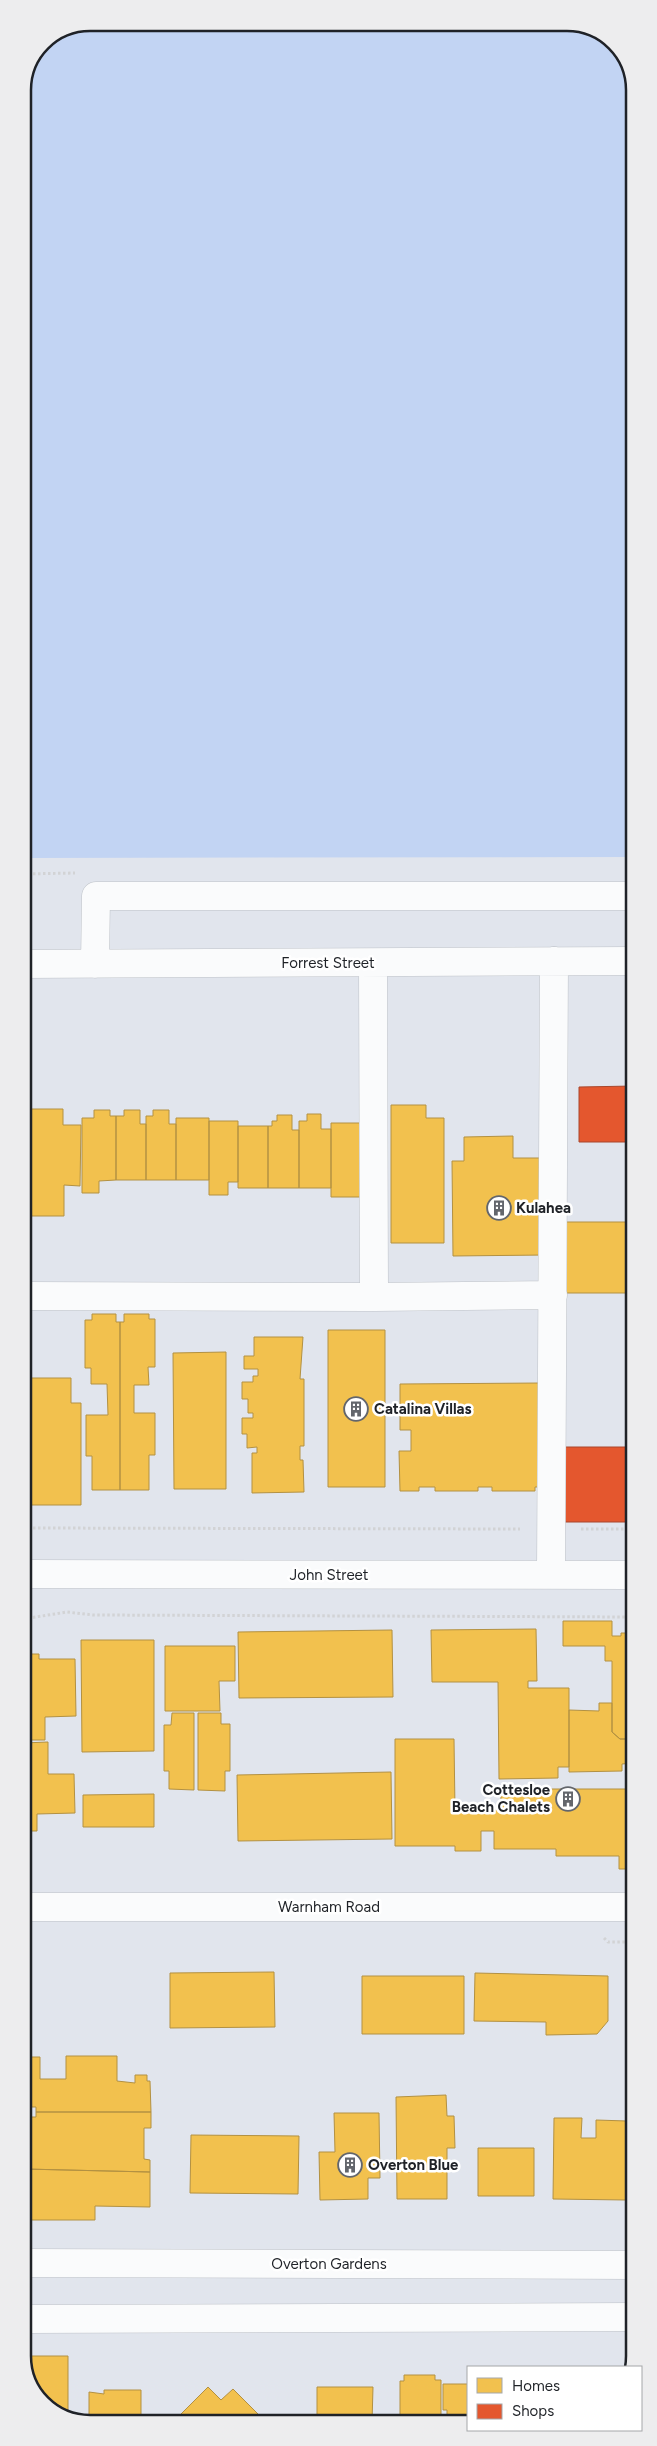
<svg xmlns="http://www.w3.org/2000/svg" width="657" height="2446" font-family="Figtree,sans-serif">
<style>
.green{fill:#c2d4f3}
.homes{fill:#f2c14e;stroke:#b39142}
.shops{fill:#e4572e;stroke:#a9472c}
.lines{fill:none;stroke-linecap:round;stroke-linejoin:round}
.minor-casing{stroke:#bec2c8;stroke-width:29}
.path{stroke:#d2d3d5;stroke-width:3;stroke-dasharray:2.5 2.5;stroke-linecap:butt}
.minor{stroke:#fafbfc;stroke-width:28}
.labels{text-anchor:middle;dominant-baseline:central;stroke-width:5;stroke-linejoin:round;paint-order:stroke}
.street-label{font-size:15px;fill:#1f2227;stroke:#fff}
.poi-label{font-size:15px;font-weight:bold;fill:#1f2227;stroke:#fff;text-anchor:start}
.rim{fill:none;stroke:#1f2227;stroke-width:2.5}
</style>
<rect width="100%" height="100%" fill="#e1e5ed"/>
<path class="green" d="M91,23H575L611,40L633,77L634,857L23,858V90L43,42Z"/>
<path class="homes" d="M391,1105H426V1118H444V1243H391Z
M23,1109H63V1125H81L80,1186L64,1185V1216H23Z
M94,1110H110V1116H116V1180L99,1181V1193H82V1118H94Z
M124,1110H140V1124H146V1180H116V1116H124Z
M153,1110H169V1124H176V1180H146V1116H153Z
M307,1114H321V1129H331V1188H299V1121H307Z
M277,1115H292V1130H299V1188H268V1126H272V1121H277Z
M176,1118H209V1180H176Z
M209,1121H238V1182H228V1195H209Z
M331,1123H363V1197H331Z
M238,1126H268V1188H238Z
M513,1136V1158H544L545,1255L453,1256L452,1161H464V1137Z
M562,1222H634V1293H562Z
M92,1314H116V1322H120V1490H92V1456H86V1415H108L107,1384H91V1368H85V1320H92Z
M124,1314H149V1319H155V1367H148L149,1385H134V1413H155V1455H149V1490H120V1322H124Z
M328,1330H385V1487H328Z
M254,1337H303L300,1379H304V1446H300V1460H303L304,1492L252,1493V1453H257V1447L247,1448V1434H242V1418H253V1413H248V1399H242V1382H253V1376H258V1369H244V1356H254Z
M226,1352V1489H174L173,1353Z
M23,1378H71V1403H81V1505H23Z
M541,1383V1487H535V1491H492V1487H478V1491H435V1487H419V1491H400L399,1451H411V1430H400V1384Z
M563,1621H612V1636H621V1633H627V1628H634V1739H620L612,1732V1661H605V1646H563Z
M536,1629L537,1681H528V1688H569V1767H558V1778L499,1779L498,1682H432L431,1630Z
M392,1630L393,1697L239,1698L238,1632Z
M81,1640H154V1751L82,1752Z
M165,1646H235V1681H219L220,1711H165Z
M23,1654H39V1659H75L76,1716L45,1717V1740H23Z
M599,1703H612V1732L620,1739H634V1763L622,1764V1771L569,1772V1710L599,1711Z
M172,1713H194V1790L169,1789V1771H164V1725H171Z
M198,1713H221V1724H230V1771H225V1791L198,1790Z
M395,1739H454L455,1810H501V1789H634V1869H619V1856H556V1849H494V1831H481V1851H455V1846H395Z
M48,1742V1774H74L75,1813L37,1814V1831H24L23,1743Z
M391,1772L392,1839L238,1841L237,1775Z
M154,1794V1827H83V1795Z
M628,1959H634V2039H628Z
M274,1972L275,2027L170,2028V1973Z
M475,1973L608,1976V2021L597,2034L546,2035V2022L474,2021Z
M362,1976H464V2034H362Z
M66,2056H117V2081L135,2083V2075H147V2081H150L151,2112H36V2107H24V2057H40V2079H66Z
M446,2095L447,2116H454L455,2148H447V2199H397L396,2097Z
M633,2101H634V2145L631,2141Z
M36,2112H151V2128H144V2159L150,2160V2172L24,2169V2117H36Z
M334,2113H379L380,2178H368V2199L320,2200L319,2152H335Z
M554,2118H582L581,2138H596V2120L627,2121L626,2200L553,2199Z
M191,2135L299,2136L298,2194L190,2193Z
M478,2148H534V2196H478Z
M634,2150V2207H632L631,2153Z
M24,2169L150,2172V2207L95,2206V2220H24Z
M26,2356H68V2416L46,2406L24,2369Z
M404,2375H435V2380H441V2422L400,2423V2381H404Z
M443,2384H468V2422H447V2410H443Z
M208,2387L221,2400L233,2389L264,2420L260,2423H172Z
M317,2387H373L372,2423H317Z
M104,2390H141V2423H91V2415H89V2392L104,2394Z"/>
<path class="shops" d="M634,1086V1142H579V1087Z
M561,1447H634V1522H562Z"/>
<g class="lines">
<g class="minor-casing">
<path id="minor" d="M23,964L634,961
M95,964L96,896H634
M23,1296L374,1297L373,963
M374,1297L553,1295
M23,1574L634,1575
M551,1575L554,961
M24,1907H634
M24,2263L634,2265
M24,2319L634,2317"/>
</g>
<path class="path" d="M23,874L75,873
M23,1528L520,1529
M581,1529H634
M23,1619L67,1612L93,1615L634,1617
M604,1938L608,1942H634"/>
<use href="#minor" class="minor"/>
</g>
<defs>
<g id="building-ring" transform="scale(1.25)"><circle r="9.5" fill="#fff" stroke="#63666c" stroke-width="1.5"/><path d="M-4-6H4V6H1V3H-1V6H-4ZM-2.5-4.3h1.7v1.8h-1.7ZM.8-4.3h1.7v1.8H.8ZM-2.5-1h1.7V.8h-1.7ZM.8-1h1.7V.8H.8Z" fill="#63666c"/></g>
</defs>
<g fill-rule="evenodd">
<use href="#building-ring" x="499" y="1208"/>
<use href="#building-ring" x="356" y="1409"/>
<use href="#building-ring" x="568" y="1799"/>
<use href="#building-ring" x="350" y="2165"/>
</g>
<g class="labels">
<g class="street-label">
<text x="328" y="963">Forrest Street</text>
<text x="329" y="1575">John Street</text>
<text x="329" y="1907">Warnham Road</text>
<text x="329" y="2264">Overton Gardens</text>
</g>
<g class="poi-label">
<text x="516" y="1208">Kulahea</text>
<text x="374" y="1409">Catalina Villas</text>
<text x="550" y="1790" text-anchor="end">Cottesloe<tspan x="550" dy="17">Beach Chalets</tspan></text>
<text x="368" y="2165">Overton Blue</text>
</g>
</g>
<path d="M0 0H657V2446H0ZM90 31H567A59 59 0 0 1 626 90V2356A59 59 0 0 1 567 2415H90A59 59 0 0 1 31 2356V90A59 59 0 0 1 90 31Z" fill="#ededee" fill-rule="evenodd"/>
<path class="rim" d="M90 31H567A59 59 0 0 1 626 90V2356A59 59 0 0 1 567 2415H90A59 59 0 0 1 31 2356V90A59 59 0 0 1 90 31Z"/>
<rect x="467" y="2366" width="175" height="65" fill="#ffffff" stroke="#a5a7a9"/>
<rect x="477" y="2378" width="25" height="15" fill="#f2c14e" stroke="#a5a7a9"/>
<text x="512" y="2391" font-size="15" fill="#1f2227">Homes</text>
<rect x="477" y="2404" width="25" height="15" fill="#e4572e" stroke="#a5a7a9"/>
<text x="512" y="2416" font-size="15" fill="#1f2227">Shops</text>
</svg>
